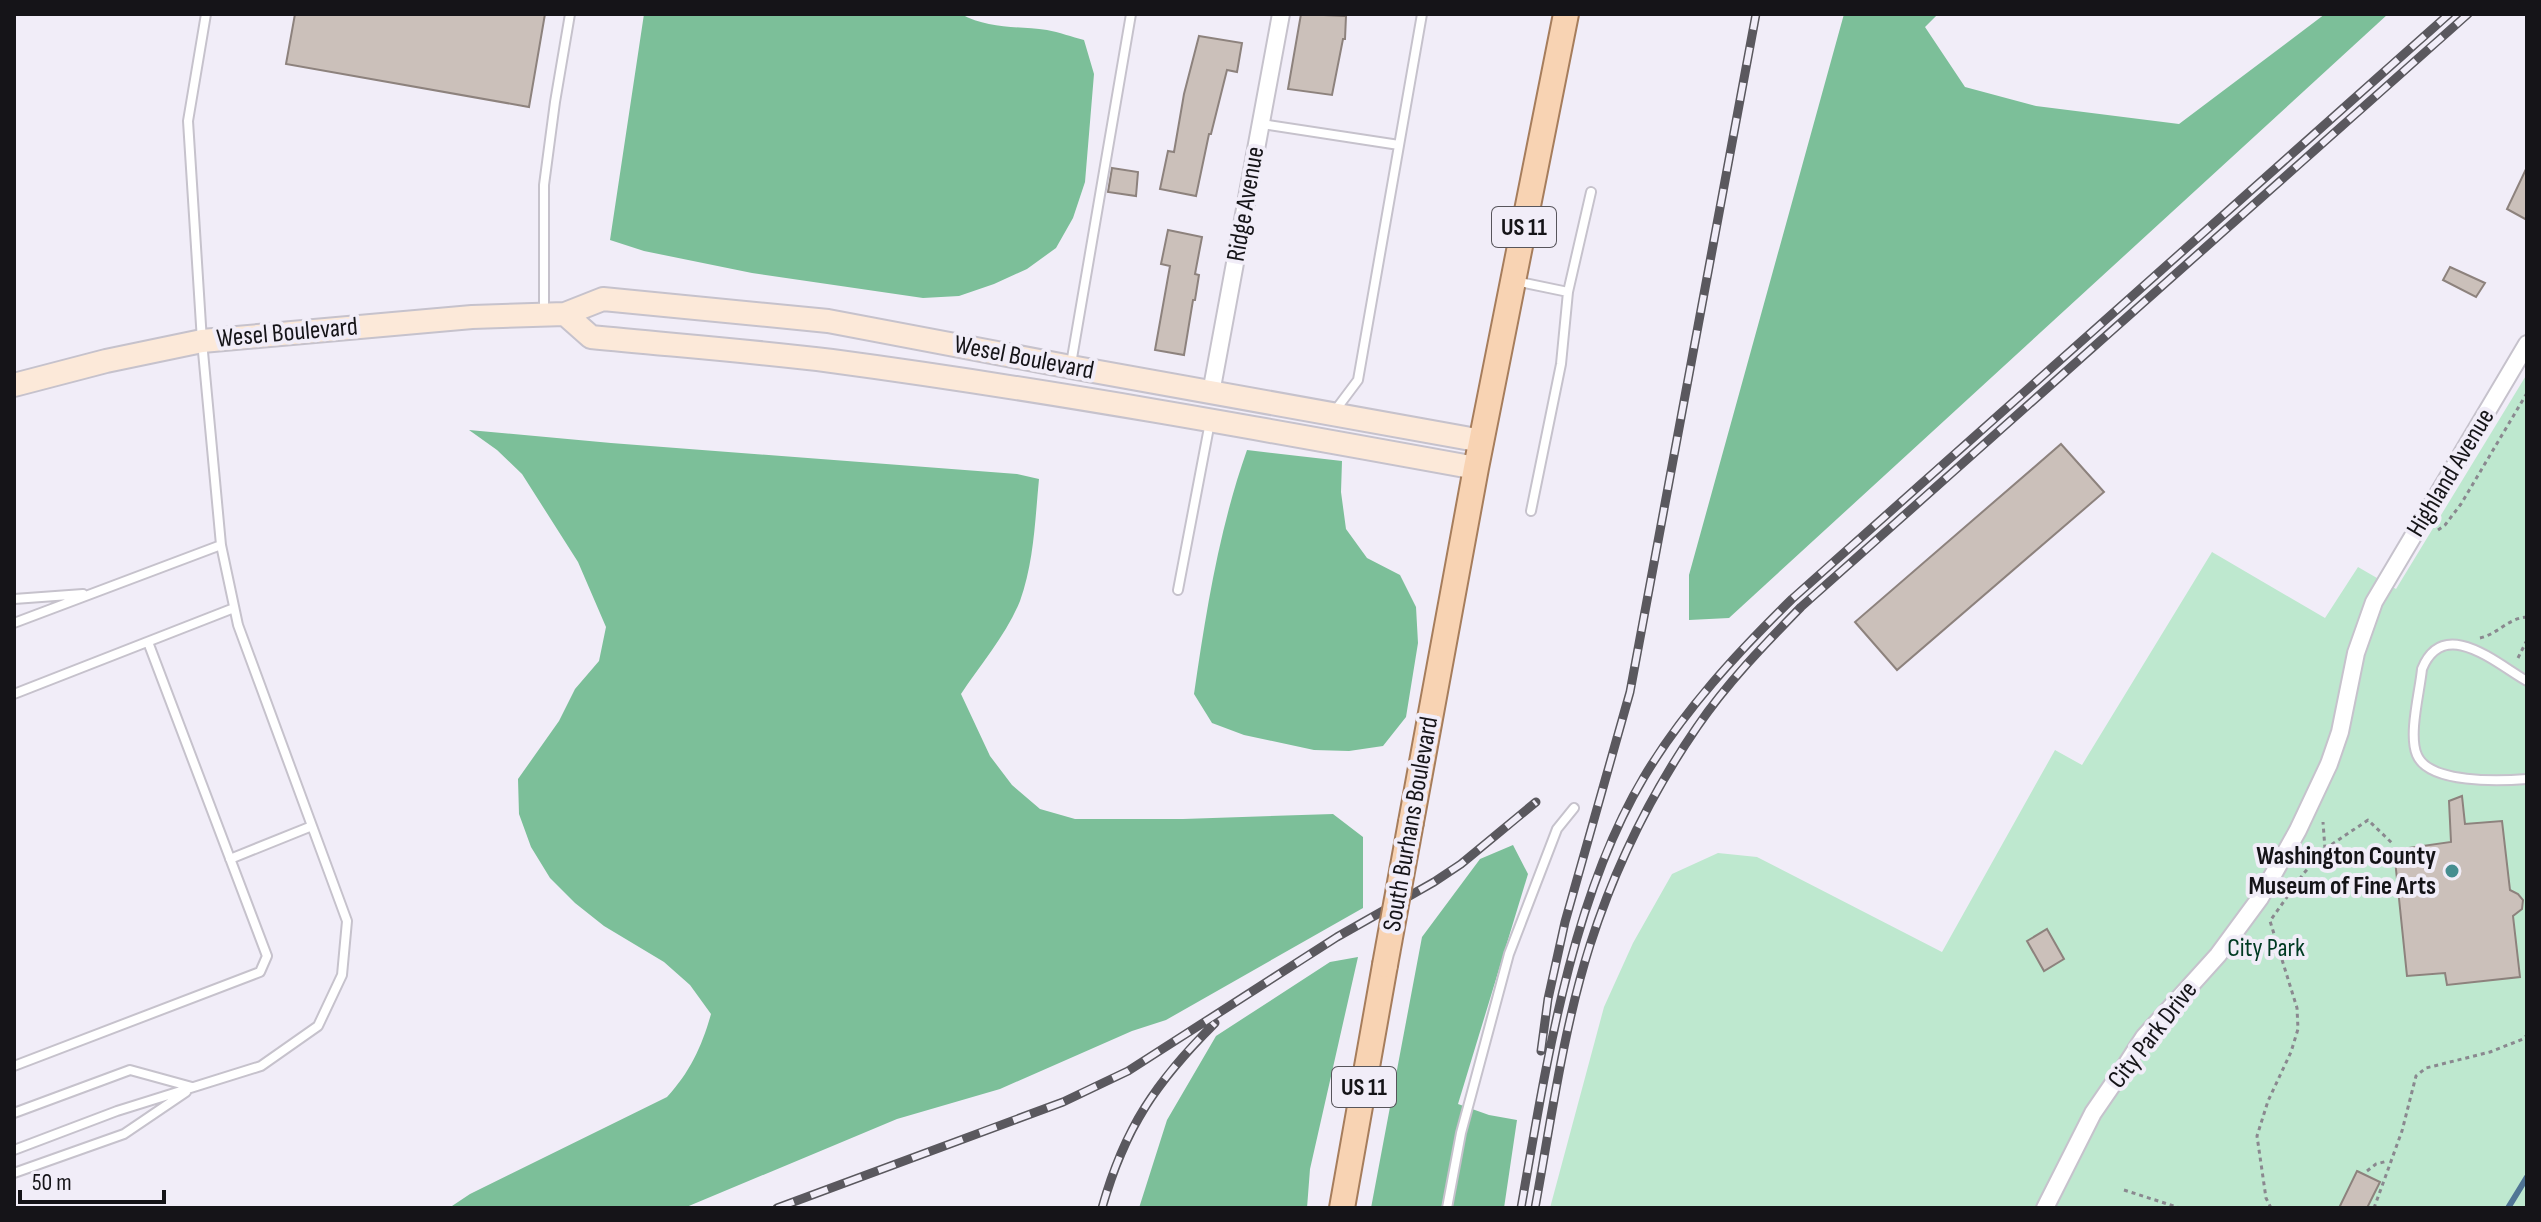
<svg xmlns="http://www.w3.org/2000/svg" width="2541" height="1222" font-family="'Sofia Sans Condensed',sans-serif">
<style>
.green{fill:#bee8cf}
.forest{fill:#7cbf99}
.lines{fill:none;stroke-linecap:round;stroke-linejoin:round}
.stream{stroke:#507595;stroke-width:6}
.building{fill:#cbc0ba;stroke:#8d827d;stroke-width:2}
.lane-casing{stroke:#c6c2cc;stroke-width:12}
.street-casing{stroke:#c6c2cc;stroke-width:20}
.secondary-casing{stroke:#c6c2cc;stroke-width:26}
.primary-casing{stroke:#a67d5c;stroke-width:28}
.path{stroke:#8a888f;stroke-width:3;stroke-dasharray:4 4;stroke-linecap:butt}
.lane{stroke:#fff;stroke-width:8}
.street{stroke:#fff;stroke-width:16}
.secondary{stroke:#fce9d9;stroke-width:22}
.primary{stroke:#f8d3b3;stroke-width:24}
.rail-casing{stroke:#5a585e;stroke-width:9}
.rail{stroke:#f1edf8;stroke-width:6;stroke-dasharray:18;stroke-linecap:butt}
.primary-bridge-casing{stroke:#a67d5c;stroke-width:28;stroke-linecap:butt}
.primary-bridge{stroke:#f8d3b3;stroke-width:24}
.poi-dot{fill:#458d90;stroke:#f1edf8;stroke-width:3}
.labels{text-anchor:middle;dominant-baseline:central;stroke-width:8;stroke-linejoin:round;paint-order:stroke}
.shield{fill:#f1edf8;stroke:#57555b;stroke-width:2}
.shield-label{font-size:24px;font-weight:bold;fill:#151418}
.street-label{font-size:26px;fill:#151418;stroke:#f1edf8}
.poi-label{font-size:26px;font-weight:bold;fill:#151418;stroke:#f1edf8;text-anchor:end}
.park-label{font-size:26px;fill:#013b23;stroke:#f1edf8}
</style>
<rect width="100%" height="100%" fill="#f1edf8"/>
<path class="green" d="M2527,374V1208H1550L1604,1007L1633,943L1672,874L1718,853L1757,857L1942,952L2055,750L2082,765L2212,552L2325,618L2358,567L2396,589Z"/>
<path class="forest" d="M644,14H961C988,29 1017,26 1047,30C1059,32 1072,37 1084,40L1094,74L1085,182L1073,218L1056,248L1027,269L994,284L959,296L923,298L752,273L644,251L610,240Z
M1844,14H1938L1925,27L1965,87L2036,106L2179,124L2325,14H2388L1729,618L1689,620V575Z
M469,430L611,443L1017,474L1039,479C1035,520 1034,562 1020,601C1007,634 980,665 961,694L990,756L1012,785L1040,809L1075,819H1183L1333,814L1363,837V908L1166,1020L1132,1031L1000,1089L897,1119L684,1208H449L470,1194L667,1097C690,1072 702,1046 711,1014L690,985L664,962L604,926L575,903L550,878L531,847L519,814L518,779L559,721L575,689L599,661L606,627L578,562L522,474L497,450Z
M1247,450L1342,461L1341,492L1346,529L1367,558L1400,575L1416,607L1418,643L1406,717L1383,746L1349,751L1314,750L1244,735L1212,723L1194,694C1206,612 1219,529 1247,450Z
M1513,845L1528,874L1458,1104L1489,1115L1517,1120L1504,1208H1371L1422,937L1480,859Z
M1358,957L1310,1169L1307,1208H1139L1167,1120L1216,1036L1330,962Z"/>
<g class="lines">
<path class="stream" d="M2508,1208L2527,1177"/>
</g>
<path class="building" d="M295,14H545L529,107L286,64Z
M1301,14L1346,16L1345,39H1343L1332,95L1288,89Z
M1199,36L1242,43L1237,72L1227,70L1211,134H1209L1196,196L1160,189L1168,151L1174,152L1184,94Z
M2527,167V220L2507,209Z
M1112,168L1138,172L1136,196L1108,192Z
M1168,230L1202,237L1195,274L1199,275L1195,300H1193L1184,355L1155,350L1170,266L1161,264Z
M2450,267L2485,283L2476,297L2443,280Z
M2061,444L2104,492L1897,670L1855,622Z
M2462,796L2465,824L2502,821L2510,890L2518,894L2523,900L2522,909L2513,916L2520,977L2447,985L2445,973L2407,976L2394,850L2451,842L2449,801Z
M2047,929L2064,959L2044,971L2027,941Z
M2357,1171L2380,1182L2367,1208H2339Z"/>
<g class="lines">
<g class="lane-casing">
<path id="lane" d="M1262,124L1399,145
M1515,281L1568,292L1591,192
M544,313V185L555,102L570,14
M1071,364L1131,14
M1334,412L1358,380L1422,14
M1531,511L1561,364L1568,292
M1178,590L1210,422
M14,599L83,594
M14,623L221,545
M2527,681C2498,665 2444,615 2422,669C2420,691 2408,735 2417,755C2429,784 2500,781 2527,779
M14,694L234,608
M230,859L312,826
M14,1066L260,972L267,956L148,642
M14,1113L130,1070L192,1087
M14,1150L117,1111L261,1066L318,1026L342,975L347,921L238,625L221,545L202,341L188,121L206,14
M14,1173L124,1134L186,1092
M1447,1208L1461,1133L1509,954L1557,829L1574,808"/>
</g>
<g class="street-casing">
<path id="street" d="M1211,393L1281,14
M2045,1208L2093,1113L2126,1065L2144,1037L2218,955L2260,898L2298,830L2329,764L2340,732L2356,653L2374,602L2527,344"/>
</g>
<g class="secondary-casing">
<path id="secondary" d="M565,314L591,337C671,345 752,351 832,361C1048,390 1262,429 1476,468
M14,385L106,361L202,341L472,317L565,314L603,299L828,321L1071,367L1482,441"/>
</g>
<g class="primary-casing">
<path id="primary" d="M1411,822L1476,468L1566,14
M1342,1208L1385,965"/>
</g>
<path class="path" d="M2438,530L2445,525L2461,504L2527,393
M2480,638C2498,634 2508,618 2527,617
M2518,658L2527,640
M2325,849L2368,820L2393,844
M2367,1171L2376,1164L2388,1161
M2124,1190L2180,1208
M2271,1208L2266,1198L2257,1136L2268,1101L2291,1052L2298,1029L2297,1008L2270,921L2304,873L2325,849L2323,822
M2374,1208L2402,1131L2416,1076L2426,1068L2490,1052L2523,1039L2527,1035"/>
<use href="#lane" class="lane"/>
<use href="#street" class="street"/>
<use href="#secondary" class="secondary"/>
<use href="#primary" class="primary"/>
<g class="rail-casing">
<path id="rail" d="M1541,1051L1548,999L1565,922L1630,692L1756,14
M777,1208L1063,1102L1128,1071L1337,937L1434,882L1461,864L1536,802
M1102,1208C1125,1127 1156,1082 1215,1023
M1521,1208C1546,1067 1570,901 1644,777C1684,710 1737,653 1792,599L2449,14
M1535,1208C1551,1121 1563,1030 1590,945C1615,867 1651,794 1697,727C1727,683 1764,645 1801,607L2468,14"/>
</g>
<use href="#rail" class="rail"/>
<g class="primary-bridge-casing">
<path id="primary-bridge" d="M1385,965L1411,822"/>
</g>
<use href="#primary-bridge" class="primary-bridge"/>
</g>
<circle class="poi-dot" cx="2452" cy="871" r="8"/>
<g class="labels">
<g class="shield">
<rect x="1492" y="207" width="64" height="40" rx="6"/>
<rect x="1332" y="1067" width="64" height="40" rx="6"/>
</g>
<g class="shield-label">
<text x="1524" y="227">US 11</text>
<text x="1364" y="1087">US 11</text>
</g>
<g class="street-label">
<text transform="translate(1246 204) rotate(-80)">Ridge Avenue</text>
<text transform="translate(287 333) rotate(-5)">Wesel Boulevard</text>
<text transform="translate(1024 358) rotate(11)">Wesel Boulevard</text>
<text transform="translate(2451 473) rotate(-59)">Highland Avenue</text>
<text transform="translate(1411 824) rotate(-80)">South Burhans Boulevard</text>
<text transform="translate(2153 1035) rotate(-52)">City Park Drive</text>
</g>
<g class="poi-label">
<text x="2436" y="856">Washington County<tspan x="2436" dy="30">Museum of Fine Arts</tspan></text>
</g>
<g class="park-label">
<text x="2266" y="948">City Park</text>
</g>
</g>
<rect width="2541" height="1222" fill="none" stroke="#151418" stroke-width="32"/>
<path d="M20 1190v12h144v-12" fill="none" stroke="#151418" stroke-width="4"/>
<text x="32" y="1190" font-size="24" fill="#151418" stroke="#f1edf8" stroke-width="6" paint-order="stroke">50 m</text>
</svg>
